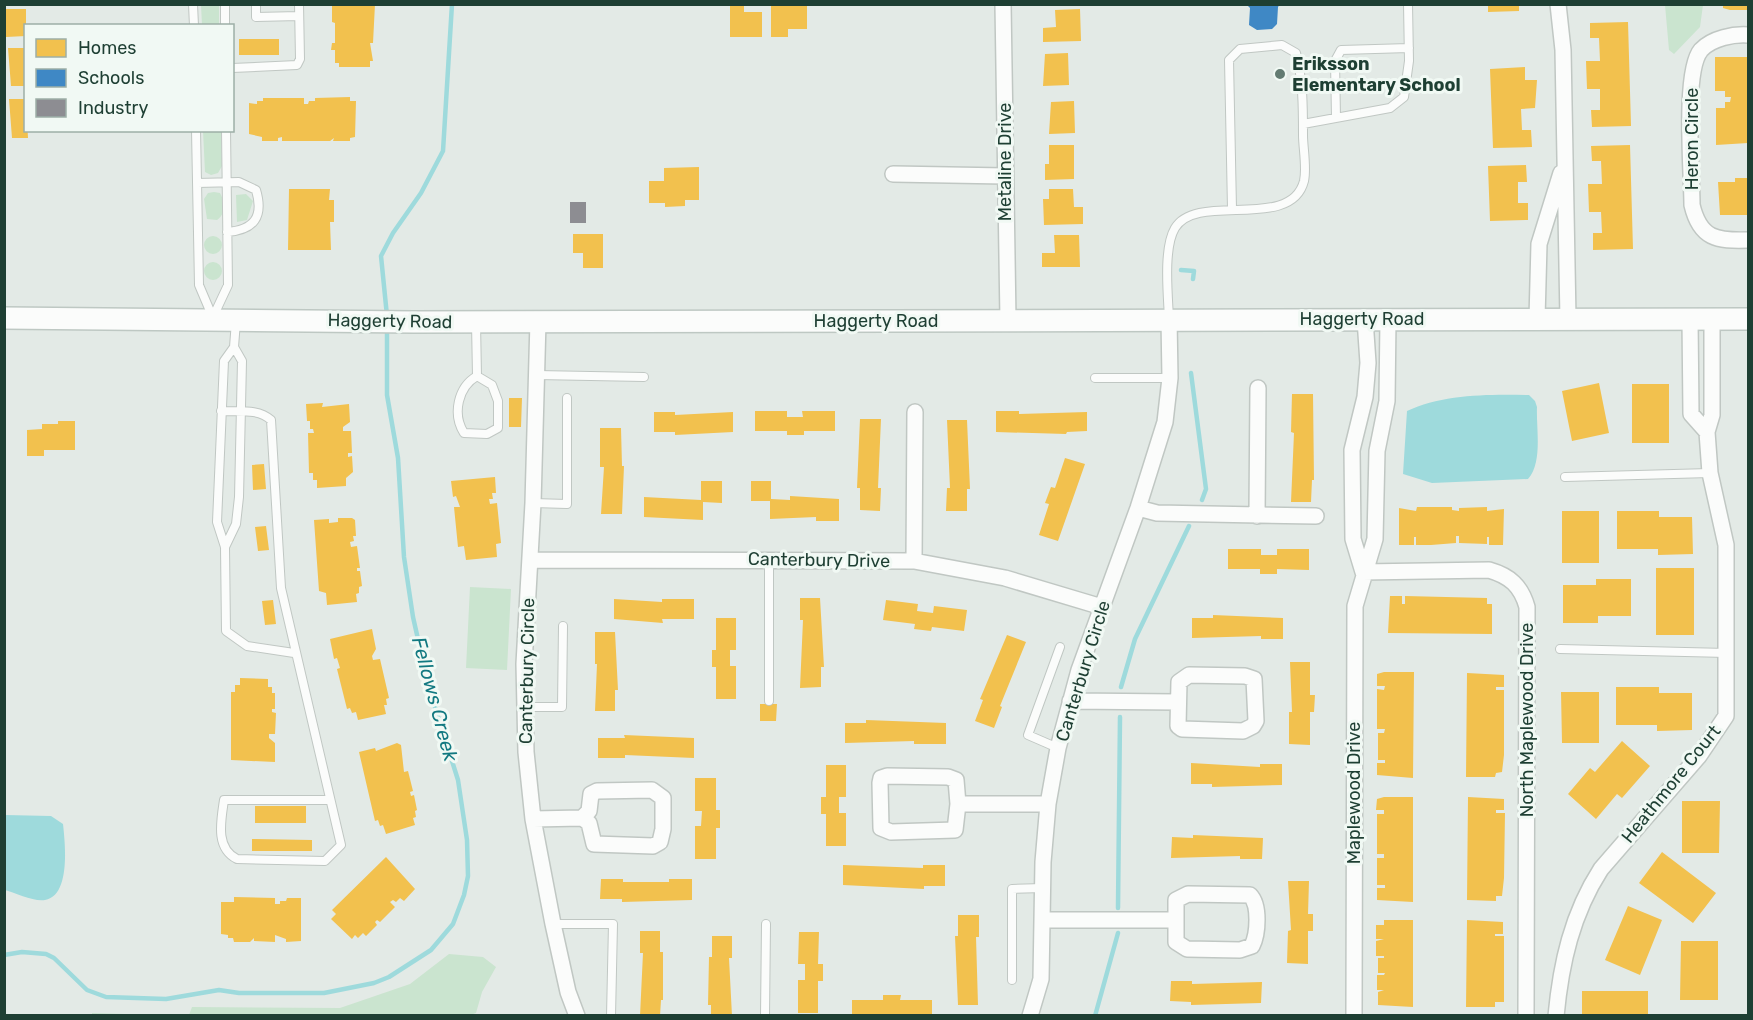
<svg xmlns="http://www.w3.org/2000/svg" width="1753" height="1020" font-family="Rubik,sans-serif">
<style>
.green{fill:#cae4cf}
.water{fill:#9edadc}
.homes{fill:#f2c14e}
.schools{fill:#3f88c5}
.industry{fill:#8d8d92}
.lines{fill:none;stroke-linecap:round;stroke-linejoin:round}
.stream{stroke:#9edadc;stroke-width:4.5}
.service-casing{stroke:#c0c7c3;stroke-width:10}
.minor-casing{stroke:#c0c7c3;stroke-width:18}
.secondary-casing{stroke:#bec8c3;stroke-width:24}
.service{stroke:#fbfcfb;stroke-width:8}
.minor{stroke:#fbfcfb;stroke-width:15}
.secondary{stroke:#fbfcfb;stroke-width:21}
.poi-dot{fill:#637b72;stroke:#f1f9f4;stroke-width:2}
.labels{text-anchor:middle;dominant-baseline:central;stroke-width:6;stroke-linejoin:round;paint-order:stroke}
.poi-label{font-size:18px;font-weight:bold;fill:#1e3f33;stroke:#f1f9f4;text-anchor:start}
.street-label{font-size:18px;fill:#1e3f33;stroke:#f1f9f4}
.water-label{font-size:20px;font-style:italic;fill:#127981;stroke:#f1f9f4}
</style>
<rect width="100%" height="100%" fill="#e3eae6"/>
<path class="green" d="M201,5H219V25H202Z
M1665,5H1703L1700,27L1674,54L1669,50Z
M203,131H221L222,166L218,173L211,175L205,172Z
M214,192L220,193C225,202 226,214 217,220L207,219L204,199L208,193Z
M246,194L253,201L247,220L237,222L236,195Z
M204 245a9 9 0 1 1 18 0a9 9 0 1 1-18 0Z
M204 271a9 9 0 1 1 18 0a9 9 0 1 1-18 0Z
M470,587L511,589L507,670L466,668Z
M449,954L483,957L496,967L482,992L476,1013L468,1016L189,1015L192,1007L340,1008L410,984Z
M92,1013L157,1015L92,1016Z"/>
<path class="water" d="M1529,395L1535,401L1537,407C1536,428 1543,462 1528,479L1432,483L1403,474L1407,411C1442,394 1490,394 1529,395Z
M5,815L51,816L63,824C65,842 71,896 45,900C34,902 16,893 5,890Z"/>
<path class="homes" d="M332,4H375L373,43H370L373,61H370V67H339V63H335V50H331L332,43H335V23L332,22Z
M730,4H744V12H762V37H730Z
M771,4H807V29H788V37H771Z
M1488,4H1519V11L1488,12Z
M1723,4H1748V10H1730L1723,8Z
M5,9H26V36L6,37Z
M1080,9L1081,41L1043,42V28L1056,27L1055,10Z
M1628,22L1631,126L1592,127L1591,110H1600V89H1587L1586,61H1600L1599,38H1590V23Z
M239,39H279V55H239Z
M8,48H26V86H11Z
M1068,53L1069,85L1043,86L1045,54Z
M1715,57H1748V143L1716,145V108H1725V102H1730L1731,97H1725V91H1715Z
M1525,67V80H1537L1535,108L1521,109L1522,130H1531L1532,147L1493,148L1490,69Z
M350,97V101H356L355,137L350,138V141H333L334,138L330,141H282V137L278,138V141H262V137L249,134V103L257,104V101H263V98H304V104H308L309,101H315V98Z
M9,99H26L28,138H12Z
M1074,101L1075,133L1049,134L1051,102Z
M1049,145H1074V179L1045,180V164H1049Z
M1630,145L1633,249L1593,250V233H1602L1601,212H1589L1588,184H1602L1601,161H1592L1591,146Z
M1526,165L1527,182H1518V203H1528V220L1490,221L1488,166Z
M699,167V200H685V206L665,207V203H649V181H664V168Z
M1735,178H1748V215H1720L1718,182H1735Z
M289,189H330L329,200H334V222H330L331,250H288Z
M1049,189H1073L1074,207H1083V224L1044,225L1043,199H1049Z
M573,234H603V268H583V253H573Z
M1054,235H1079L1080,267H1042V253H1055Z
M1599,383L1609,433L1572,441L1562,391Z
M1632,384H1669V443H1632Z
M1292,394H1313L1314,480H1312L1311,502H1291L1294,433L1291,432Z
M509,398H522L521,427H509Z
M323,403L322,407L349,404L350,422L343,427V431H351L352,453H348V457L352,456L353,472L346,478V486L317,488V480H313V473H309L308,433H314L313,429H310V421H307L306,404Z
M755,411H787V417H803L802,411H835V431H804V435H787V431H755Z
M996,411H1019V414L1087,412V431L1067,432L1066,434L996,432Z
M654,412H675V415L733,412V432L675,435V432H654Z
M860,419H881L878,488H881L880,511L860,510V488H857Z
M947,420H967L970,489H967V511H946L947,488H950Z
M58,421H75V450H44V456H27V430L42,429V424H58Z
M600,428H621L622,466H624L622,514H601L604,467H600Z
M1065,458L1085,464L1058,541L1039,535L1049,504L1045,503L1051,487L1055,488Z
M264,464L266,489L253,490L252,465Z
M495,477L496,493H492L493,499H489L490,504L497,503L501,543L496,544L497,557L466,560L464,546L458,547L454,507H460L456,496L453,497L451,481Z
M701,481H722V503L703,502V520L644,517V497L701,500Z
M751,481H771V499L790,500V496L839,499V521H816V517L770,519V501H751Z
M1417,507H1452V510L1459,511V508L1487,507V511L1504,509L1503,545H1489V537H1487V544L1459,543V536H1456V543L1431,545H1416V537H1414V545H1399V508L1416,511Z
M1562,511H1599V563H1562Z
M1617,511H1659V517H1692L1693,554L1658,555V549H1617Z
M338,518H352L355,520L356,536H353L354,541L350,542L351,547L357,546L360,568H357V571H360L362,586L359,587V593L356,594L357,602L327,605L326,593L319,591L314,520L329,519V523L338,522Z
M266,526L269,550L258,551L255,527Z
M1228,549H1261V555H1277V549H1309V570L1277,569V574H1260V569H1228Z
M1656,568H1694V635H1656Z
M1596,579H1631V616H1598V623H1563V585H1596Z
M1390,596H1402V604H1405V596L1487,598V604H1492V634L1388,633Z
M800,598H820L824,667H821V687L800,688L803,620H800Z
M614,599L662,602V599H694V619H662L663,623L614,619Z
M273,600L276,624L265,625L262,601Z
M886,600L918,604L917,611L933,613L934,606L967,610L964,631L932,627L931,631L914,629L915,624L883,620Z
M1213,615L1283,618V639H1261V636L1192,638V618H1213Z
M716,618H736V650H730V666H736V699H716V667H712V650H716Z
M372,629L376,649L372,656L373,660L380,659L389,698L386,699L387,705H384L386,714L358,720L356,712L352,713L350,708L347,709L337,669L340,668L337,658L334,659L330,639Z
M595,632H615L618,690H615V711H595L597,664H595Z
M1007,635L1026,642L1000,706L1002,707L994,728L975,721L983,700L980,699Z
M1290,662H1310V695H1315L1314,712H1310V745L1289,744V712H1292Z
M1384,672H1414L1413,778L1377,775V763H1385V760H1378V733H1384L1385,729H1377V689L1384,690L1385,686H1377V674Z
M1467,673L1504,675V687H1496V690H1504V755L1502,772L1496,773L1495,777H1466Z
M240,678L268,679V687H272V693H275V709H272V712L276,713L275,734H269V738L275,743V762L231,760V692H235V685H240Z
M1616,687H1659V693H1692V730L1657,731V725H1616Z
M1561,692H1599V743H1562Z
M760,704H777L776,721H760Z
M866,720L946,723V744H914V741L845,743V723H866Z
M624,735L694,738V758L625,755V758H598V738H625Z
M1622,741L1650,766L1622,798L1617,794L1596,819L1568,794L1590,768L1595,772Z
M397,743L401,745L404,772L408,771L413,791L410,792L411,796L414,795L417,810L415,811L416,817L413,818L415,825L386,834L383,825L380,826L378,820L375,821L359,752L375,748L376,751Z
M1191,763L1260,767V764H1282V785L1212,787V784H1191Z
M826,765H846V797H839V813H846V846H826V814H821V797H826Z
M695,778H716V810H720V828H716V859H695V826H701L702,811H695Z
M1384,797H1413V902L1377,900V888H1385V885H1377V858H1384V854H1377V814H1384V810H1376L1377,799Z
M1468,797L1504,799V810H1496V813H1505L1504,878L1502,896H1496V901L1467,900Z
M1682,801H1720L1719,853H1682Z
M255,806H306V823H255Z
M1193,835L1263,838L1262,859H1240V856L1171,858L1172,837L1193,838Z
M252,839L312,840V851H252Z
M1662,852L1716,893L1693,923L1639,883Z
M386,857L415,889L404,901L400,898L396,902L393,900L390,902L395,907L380,922L377,920L375,922L377,925L366,936L363,933L358,938L355,935L352,939L331,919L336,914L332,910Z
M843,865L923,868V865H945V886H924V889L843,885Z
M601,879H623V882H669V879H692V900L622,902V899H600Z
M1288,881H1309L1308,914H1313V931H1308V964L1287,963L1288,931L1291,930Z
M234,897L275,898V904H280V901H286L287,898H301V941L286,942V939L275,935V942L254,941V938L250,942H234L233,938H228V935L221,934V902H234Z
M1628,906L1662,920L1640,975L1605,960Z
M958,915H979V937H976L978,1005H958L955,936H958Z
M1384,920H1413V1007L1378,1005V992L1384,990H1377V975H1384L1385,973H1378V958H1384V956H1376V941L1384,939H1376V925H1384Z
M1467,920L1503,922V934H1495V936H1504V1002H1495V1007H1466Z
M640,931H660V952H663V1000H661L660,1016H640L643,953H640Z
M799,932H819L818,964H823V981H818V1013H798V980H805V964H798Z
M712,936H732V958H729L732,1016H711V1005H708L709,957H712Z
M1681,941H1718V1000H1680Z
M1171,981H1192V984L1262,982L1261,1003L1191,1005V1002L1170,1001Z
M1582,991H1648V1016H1582Z
M883,995H901L900,1000H932V1016H852V1000H883Z"/>
<path class="schools" d="M1246,4H1280L1278,7L1277,24L1272,29L1257,30L1249,25L1250,8Z"/>
<path class="industry" d="M570,202H586V223H570Z"/>
<g class="lines">
<path class="stream" d="M1181,270L1194,271L1193,279
M387,316L381,256L393,233L421,193L443,151L452,4
M1191,373L1206,489L1202,500
M1121,687L1135,639L1189,526
M1118,908L1120,717
M4,955L22,952L46,954L54,958L87,990L106,997L166,999L219,990L239,993H324L374,983L389,977L431,950L453,924L464,895L468,876L467,840L458,780L429,688L413,617L404,557L398,458L387,395V328
M1095,1016L1118,933"/>
<g class="service-casing">
<path id="service" d="M193,4L194,26
M225,4V26
M256,4V17L299,16
M232,68L297,65L300,59L299,4
M1336,118L1335,61L1341,50L1409,48
M1303,124L1390,108L1404,97L1409,61L1408,4
M196,130L199,285L213,318
M197,183L239,182L256,190C264,217 254,230 227,232
M213,317L228,285L226,130
M1169,319C1168,295 1163,248 1175,228C1197,191 1291,232 1304,181C1307,168 1303,148 1303,135C1303,107 1303,80 1296,53L1282,45L1240,49L1229,60L1232,209
M236,321L234,347L224,361L217,522L225,547L226,631L247,646L294,653
M476,323L477,376L492,385L498,401V428L487,434L464,433C452,414 458,387 477,376
M537,375L644,377
M1095,378H1170
M221,411C238,412 258,408 271,420L281,588L341,845L325,861L237,859C215,848 221,821 224,800H330
M1565,477L1710,473
M533,503L567,504V398
M225,547L236,524L239,497L242,361L234,347
M769,559V701
M1560,649L1727,653
M524,707H562L563,626
M1058,748L1028,735L1060,647
M553,924H613L611,1016
M1012,980V889L1043,888
M765,1016L766,924"/>
</g>
<g class="minor-casing">
<path id="minor" d="M1003,4L1008,320
M1558,4L1563,50L1568,319
M1748,35C1734,34 1712,38 1701,50C1683,71 1692,174 1692,205C1700,239 1717,241 1748,240
M893,174L1005,176
M1537,319L1539,244L1561,173
M1690,319L1691,414L1707,432
M538,321L533,503L524,664L526,752L533,819L553,924L568,992L577,1016
M1138,508L1157,513L1316,516
M1257,516L1258,388
M530,560L914,561L1005,578L1102,607
M914,561L915,412
M1363,572L1489,570C1510,576 1521,586 1527,607L1526,1016
M1363,572L1353,539L1352,450L1365,397L1368,363L1365,319
M1189,675L1245,676L1254,679L1256,721L1253,726L1243,731L1182,729L1178,726L1179,682Z
M1070,701L1177,702
M887,776L948,777L956,780L958,804L955,830L891,832L881,828L880,783L881,778Z
M652,790L663,798V829L660,842L653,846L594,844L589,823L582,818L589,811L591,794L597,791Z
M958,804H1048
M533,819L582,818
M1188,894L1250,895C1260,905 1258,934 1252,946L1240,950L1187,949L1176,942V900Z
M1042,920H1176
M1030,1016L1041,979L1043,862L1048,804L1058,748L1079,670L1138,508L1165,422L1170,378L1169,319
M1354,1016L1355,606L1375,539L1377,451L1387,401L1388,319
M1556,1016C1561,963 1572,914 1601,869L1699,756L1726,716V545L1710,473L1707,432L1712,415V319"/>
</g>
<g class="secondary-casing">
<path id="secondary" d="M4,318L414,322L1748,319"/>
</g>
<use href="#service" class="service"/>
<use href="#minor" class="minor"/>
<use href="#secondary" class="secondary"/>
</g>
<circle class="poi-dot" cx="1280" cy="74" r="6"/>
<g class="labels">
<g class="poi-label">
<text x="1292" y="64">Eriksson<tspan x="1292" dy="21">Elementary School</tspan></text>
</g>
<g class="street-label">
<text transform="translate(1692 139) rotate(-90)">Heron Circle</text>
<text transform="translate(1005 162) rotate(-90)">Metaline Drive</text>
<text x="1362" y="319">Haggerty Road</text>
<text transform="translate(390 321) rotate(1)">Haggerty Road</text>
<text x="876" y="321">Haggerty Road</text>
<text transform="translate(819 560) rotate(1)">Canterbury Drive</text>
<text transform="translate(527 671) rotate(-89)">Canterbury Circle</text>
<text transform="translate(1083 671) rotate(-73)">Canterbury Circle</text>
<text transform="translate(1527 720) rotate(-90)">North Maplewood Drive</text>
<text transform="translate(1671 784) rotate(-51)">Heathmore Court</text>
<text transform="translate(1354 793) rotate(-90)">Maplewood Drive</text>
</g>
<g class="water-label">
<text transform="translate(435 699) rotate(75)">Fellows Creek</text>
</g>
</g>
<rect width="1753" height="1020" fill="none" stroke="#1e3f33" stroke-width="12"/>
<rect x="24" y="24" width="210" height="108" fill="#f1f9f4" stroke="#9dafa7" stroke-width="1.5"/>
<rect x="36" y="39" width="30" height="18" fill="#f2c14e" stroke="#9dafa7" stroke-width="1.5"/>
<text x="78" y="54" font-size="18" fill="#1e3f33">Homes</text>
<rect x="36" y="69" width="30" height="18" fill="#3f88c5" stroke="#9dafa7" stroke-width="1.5"/>
<text x="78" y="84" font-size="18" fill="#1e3f33">Schools</text>
<rect x="36" y="99" width="30" height="18" fill="#8d8d92" stroke="#9dafa7" stroke-width="1.5"/>
<text x="78" y="114" font-size="18" fill="#1e3f33">Industry</text>
</svg>
